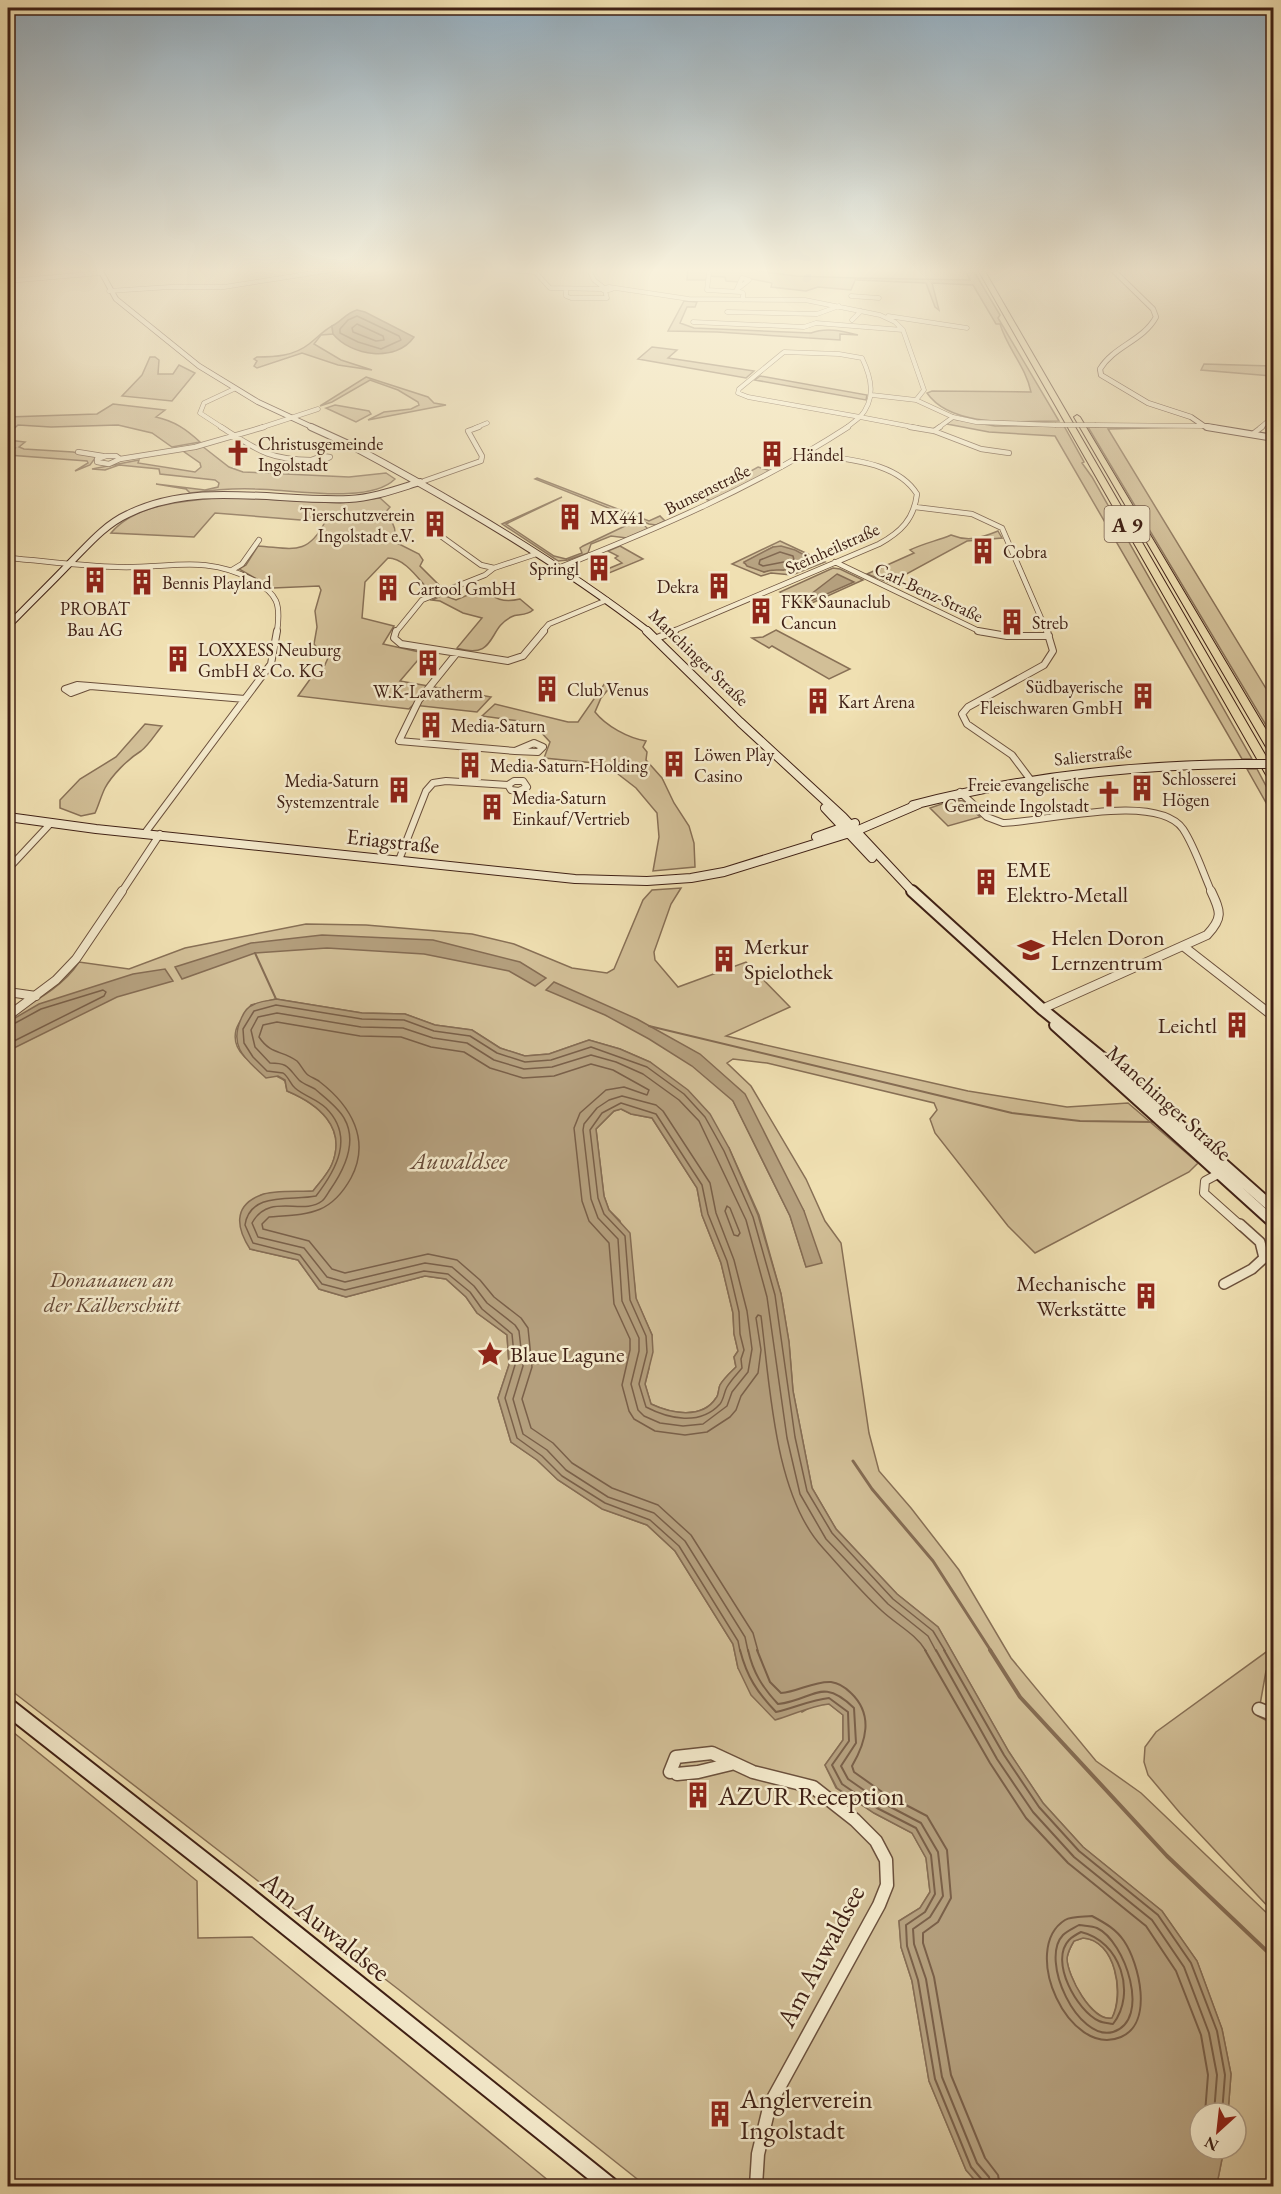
<svg xmlns="http://www.w3.org/2000/svg" width="1281" height="2194" font-family="'EB Garamond',serif">
<style>
.green{fill:#d2bf97;stroke:#887056;stroke-width:1.5;fill-rule:evenodd}
.water{fill:#b49f7d;stroke:#856c53;stroke-width:1.5;fill-rule:evenodd}
.lines{fill:none;stroke-linecap:round;stroke-linejoin:round}
.shore-far1{stroke:#7a6049;stroke-width:1.5}
.shore{stroke:#7a6049;stroke-width:2}
.stream-far2{stroke:#856c53;stroke-width:2}
.stream-far1{stroke:#856c53;stroke-width:3}
.stream{stroke:#856c53;stroke-width:4}
.street-far5-casing{stroke:#6b503c;stroke-width:5}
.street-far4-casing{stroke:#6b503c;stroke-width:6}
.street-far3-casing{stroke:#6b503c;stroke-width:8}
.street-far2-casing{stroke:#6b503c;stroke-width:10}
.street-far1-casing{stroke:#6b503c;stroke-width:12}
.street-casing{stroke:#6b503c;stroke-width:15}
.secondary-far4-casing{stroke:#3f2015;stroke-width:6}
.secondary-far3-casing{stroke:#3f2015;stroke-width:8}
.secondary-far2-casing{stroke:#3f2015;stroke-width:10}
.secondary-far1-casing{stroke:#3f2015;stroke-width:14}
.secondary-casing{stroke:#3f2015;stroke-width:20}
.highway-casing{stroke:#3f2015;stroke-width:2}
.street-far5{stroke:#f5ebcd;stroke-width:4}
.street-far4{stroke:#f5ebcd;stroke-width:4.5}
.street-far3{stroke:#f5ebcd;stroke-width:6}
.street-far2{stroke:#f5ebcd;stroke-width:8}
.street-far1{stroke:#f5ebcd;stroke-width:9}
.street{stroke:#f5ebcd;stroke-width:12}
.secondary-far4{stroke:#f5ebcd;stroke-width:4.5}
.secondary-far3{stroke:#f5ebcd;stroke-width:6}
.secondary-far2{stroke:#f5ebcd;stroke-width:8}
.secondary-far1{stroke:#f5ebcd;stroke-width:10}
.secondary{stroke:#f5ebcd;stroke-width:16}
.highway{fill:#f0e0b2;fill-rule:evenodd}
.street-bridge-casing{stroke:#6b503c;stroke-width:5;stroke-linecap:butt}
.secondary-bridge-casing{stroke:#3f2015;stroke-width:10;stroke-linecap:butt}
.street-bridge{stroke:#f5ebcd;stroke-width:4}
.secondary-bridge{stroke:#f5ebcd;stroke-width:8}
.labels{text-anchor:middle;dominant-baseline:central;stroke-width:5;stroke-linejoin:round;paint-order:stroke}
.far-poi-label{font-size:18px;fill:#3f2015;stroke:#f5ebcd;text-anchor:start}
.far-street-label{font-size:18px;fill:#3f2015;stroke:#f5ebcd}
.shield{fill:#f5ebcd;stroke:#765d4c;stroke-width:1.5}
.shield-label{font-size:21px;font-weight:bold;fill:#3f2015}
.street-label{font-size:22px;fill:#3f2015;stroke:#f5ebcd}
.poi-label{font-size:22px;fill:#3f2015;stroke:#f5ebcd;text-anchor:start}
.park-label{font-size:22px;font-style:italic;fill:#644836;stroke:#f5ebcd}
.water-label{font-size:24px;font-style:italic;fill:#684c39;stroke:#f5ebcd}
.near-poi-label{font-size:27px;fill:#3f2015;stroke:#f5ebcd;text-anchor:start}
.near-street-label{font-size:27px;fill:#3f2015;stroke:#f5ebcd}
</style>
<rect width="100%" height="100%" fill="#f0e0b2"/>
<filter id="stains"><feTurbulence type="fractalNoise" baseFrequency=".00333" numOctaves="4"/><feColorMatrix values="0 0 0 0 .2 0 0 0 0 .09 0 0 0 0 .02 0 0 0 .5 -.17"/></filter>
<radialGradient id="worn" r=".72"><stop offset=".6" stop-color="#630" stop-opacity="0"/><stop offset="1" stop-color="#630" stop-opacity=".3"/></radialGradient>
<path class="green" d="M688,268H750V270L796,276L856,278L851,290L818,287L806,291L771,287L772,283L742,277L739,282L726,281L725,277L707,276L706,280H687Z
M964,268H972L1000,315L998,318L1059,421C1020,421 952,429 927,393L932,391L1031,392C1026,367 1007,348 1000,324H996L973,285L932,283L939,310L935,307L926,283L857,280L858,278L970,280Z
M684,301L697,302L695,307H687L680,323L694,328L811,333C826,327 842,331 858,335L840,334V340L717,332L668,331Z
M332,326L333,334L321,335L314,344L341,360L372,370L338,365L302,353L257,368L254,366L257,361L254,359L257,357C275,357 294,356 309,344C317,338 323,331 332,326Z
M652,347L677,350L668,358L754,371L746,378L638,359Z
M150,357H155L159,360L158,374H173L179,365L195,373L172,401L122,396L142,375Z
M1204,364L1273,366V376L1201,370Z
M760,376L867,395L866,400L755,380Z
M366,377L428,397L434,403L446,405L368,420L384,412L411,409L419,405L418,402L398,390L370,380L332,402L320,406Z
M113,404L165,410L156,417C174,421 186,429 200,442L172,447L152,433L118,425L51,427L18,425L8,434V417L97,414Z
M335,405L369,411L371,414L356,422L326,408Z
M953,419L995,426H1064L1084,462L1082,463L1092,477L1252,759H1242L1055,436L989,432L947,424Z
M1088,427H1189L1108,429L1273,700V737Z
M8,440L25,442L19,447L24,449L73,452L96,457L90,465L75,471L88,463L87,461L8,455V452L15,448L8,446Z
M202,446L229,467L243,472L349,477L386,473L395,479C369,505 289,489 255,489C233,488 212,490 190,493L186,489L156,484L205,490L218,487L219,483L215,480L160,474L159,469L119,465L105,470L92,469L139,460L138,463L195,472L201,467L200,463L183,451Z
M758,467L771,471L711,501L702,498Z
M537,478L649,521L660,516L665,521L656,525L649,524L535,479Z
M223,497L340,503L380,498L390,507L384,514C391,521 396,525 395,536L391,540L419,554L423,560L420,566L442,588L423,594L421,593L427,588C417,577 404,558 388,558L365,582L362,618L394,626L383,644L424,653L400,681L491,697L477,712L413,705L409,709L298,696L313,675L323,669L328,658L326,653L318,649L314,644L317,627L315,611L321,590L319,586L273,588L239,569L246,565L258,546C291,548 307,557 325,522L215,513L194,537L111,533C136,503 187,501 223,497Z
M562,497L506,524L554,556L566,559L582,553L580,548L583,546L625,526L623,524C631,520 642,522 648,529L627,538L611,536L591,544L588,553L568,560L558,561L502,524Z
M998,531L1002,538L967,541L890,583L867,574L914,553L910,550C924,543 937,541 951,535C968,542 981,538 998,531Z
M780,541L825,562L792,575L771,573L761,576L732,564ZM773,547L783,570L774,568L764,572L744,563Z
M620,546L643,559L597,578L593,575L622,563L615,558L618,556L608,551Z
M833,568L840,569L863,580L812,603L800,602L780,592Z
M482,589C495,599 503,603 520,599L533,610C525,617 518,613 511,617C487,629 497,660 457,648L482,618L463,613L440,601L432,600L443,595L456,600Z
M776,630L850,669L829,679L772,646L769,648L752,638L763,637Z
M605,683L612,685L601,698L595,712C606,726 628,738 646,741L643,747L647,752L646,760L662,778L674,803L689,826L694,843L695,867L653,871L659,837L657,813L636,788L605,764L544,758L550,742L538,729L521,727L519,721L482,716L495,704L568,722H578Z
M145,724L162,726C156,733 149,745 141,751C128,759 112,775 105,788C101,796 98,807 95,813L81,816L60,808V800L80,779L116,757Z
M1247,769H1257L1273,799V815Z
M953,800L963,801L980,817L948,826L930,808Z
M681,888L671,904L654,952L655,960L678,987L746,962L790,1007L726,1036L968,1091L1067,1107L1128,1103L1198,1163L1189,1172L1035,1253L1008,1226L935,1133L930,1119L937,1110L934,1103L767,1063L733,1059L727,1063L751,1086L806,1179L825,1221L841,1243L869,1433L879,1471L911,1508L959,1570L1011,1658L1096,1761L1141,1793L1273,1919V2186H1212L1217,2184L1224,2149H1236V2113H1228L1231,2074L1222,2029L1197,1961L1162,1911L1083,1847L1043,1803L1009,1752L938,1627L897,1594L836,1529L812,1488L793,1391L789,1342L781,1294L759,1215L729,1148L650,1062L620,1049L589,1040L549,1054L525,1056L500,1048L472,1030L435,1025L405,1014L362,1013L276,999L251,1005C247,1012 238,1022 236,1030C229,1059 266,1069 285,1081L287,1091C318,1104 347,1127 332,1164C328,1174 319,1183 313,1191L261,1195L250,1249L298,1260L319,1289L346,1297L425,1276L446,1279L466,1297L477,1313L507,1335L509,1365L498,1398L511,1442L537,1460L558,1480L603,1509L647,1525L675,1551L733,1644L738,1668L802,1712L814,1705L829,1704L843,1715V1740L825,1765L836,1788L874,1813L912,1833L926,1858L930,1892L920,1908L899,1921L901,1947L912,1981L929,2081L966,2170L980,2186H646L398,1989L8,1688V1017C33,1002 63,987 79,962L129,969L185,948L306,924L366,925L472,934L514,944L572,968L607,973L614,969L643,900L652,890ZM733,1101L804,1211L806,1266L790,1216Z
M621,1109L631,1114L652,1118L697,1188L702,1215L721,1263L733,1313L734,1334L738,1351L734,1357L736,1367C731,1372 724,1378 720,1385C718,1389 719,1395 716,1398C702,1420 670,1413 651,1404L645,1384L649,1368L652,1335L636,1299L634,1279L620,1221L609,1210L604,1196L596,1129L614,1111Z
M1273,1647V1666L1266,1671L1258,1716L1273,1724V1912L1180,1813L1148,1775L1144,1762L1145,1747L1156,1732Z
M8,1728L197,1881L198,1938L252,1937L555,2186H8Z
M1083,1938C1116,1940 1124,1994 1112,2018C1092,2022 1067,1976 1067,1958C1068,1952 1071,1946 1074,1941Z"/>
<path class="water" d="M357,310L365,312L414,337C396,363 351,356 333,334L332,326C342,321 346,313 357,310Z
M781,546L795,550L812,559C805,564 792,570 783,570C774,570 772,569 764,572L747,566L744,562L773,547Z
M837,574L854,582L811,601L806,598Z
M322,935L433,940L520,962L546,978L535,986L509,971L424,954L327,948L255,953L182,979L175,967L251,943Z
M165,969L173,981L117,997L8,1051V1022L39,1004L133,974Z
M554,982L637,1019L700,1054L745,1094L804,1211L822,1263L806,1267L790,1216L733,1101L692,1066L649,1039L605,1015L546,990Z
M276,999L362,1013L405,1014L435,1025L472,1030L500,1048L525,1056L549,1054L589,1040L620,1049L650,1062L688,1090L710,1114L729,1148L758,1215L781,1294L789,1342L793,1391L812,1488L836,1529L897,1594L938,1627L1009,1752L1043,1803L1083,1847L1162,1911L1197,1961L1222,2029L1231,2074L1228,2113H1200V2149H1224L1217,2184L1212,2186H980L966,2170L929,2081L912,1981L901,1947L899,1921L920,1908L930,1892L926,1858L912,1833L874,1813L837,1788L825,1765L843,1740V1715L829,1704C810,1706 793,1715 775,1720L751,1695L738,1668L733,1644L675,1551L647,1525L602,1509L558,1480L537,1460L511,1442L498,1398L509,1365L507,1335L477,1313L466,1297L446,1279L425,1276L346,1297L319,1289L298,1260L250,1249C237,1229 232,1206 261,1195C273,1190 299,1192 313,1191C319,1183 328,1174 332,1164C347,1127 318,1104 287,1091L285,1080L278,1076L266,1078C247,1060 228,1048 241,1019C243,1014 247,1007 253,1005C259,1001 269,1001 276,999ZM621,1109L631,1114L652,1118L697,1188L702,1215L721,1263L733,1313L734,1334L738,1351L734,1357L736,1367C731,1372 724,1378 720,1385C718,1389 719,1395 716,1398C702,1420 670,1413 651,1404L645,1384L653,1352L652,1335L636,1298L630,1233L609,1210L604,1196L596,1129L614,1111ZM1083,1938C1116,1940 1125,1995 1112,2018C1092,2022 1067,1976 1067,1958C1068,1952 1071,1946 1074,1941Z"/>
<g class="lines">
<path class="shore-far1" d="M357,316L399,336L401,340L381,349L358,342L340,333V329L348,320Z
M357,324L383,336L384,340L376,341L353,332L352,328Z
M780,552L793,556L794,560L763,566L759,564L760,560Z
M8,1027L41,1009L103,990L106,992L104,996L8,1044
M622,1096L656,1105L663,1111L710,1183L716,1213L734,1260L747,1311L752,1349L748,1372L732,1392L727,1406L703,1424L683,1426L660,1423L644,1416L638,1410L631,1384L639,1351V1338L622,1301L618,1239L598,1218L591,1199L583,1130L584,1124L597,1108L609,1100Z
M621,1103L656,1114L702,1185L708,1214L727,1261L739,1312L740,1334L744,1350L741,1359L742,1368C737,1374 731,1380 727,1387C724,1392 724,1399 720,1404C700,1426 669,1419 646,1407L639,1384L647,1352L646,1336L630,1300L625,1236L604,1214L598,1198L590,1130L602,1113Z
M727,1206L730,1208L740,1233L738,1236L734,1235L725,1211Z
M740,1651L738,1641L679,1546L650,1520L605,1503L562,1476L542,1456L517,1438L505,1398L515,1365L512,1334L482,1309L470,1292L448,1274L424,1271L345,1290L322,1284L300,1255L253,1243L245,1225C250,1191 292,1201 316,1196C336,1170 355,1137 326,1108C317,1099 304,1096 295,1088C290,1084 289,1077 283,1073L267,1071L253,1057L244,1043L243,1029L254,1011L276,1005L362,1019L404,1020L434,1031L470,1036L497,1053L525,1062L551,1060L591,1047L647,1067L684,1094L705,1117L724,1151L753,1217L775,1295L795,1437L807,1491L832,1533L893,1599L933,1631L945,1651
M748,1651L745,1637L685,1541L654,1513L608,1497L566,1470L547,1450L523,1434L513,1399L523,1366L519,1331L515,1325L487,1303L474,1286L452,1267L425,1263L345,1282L327,1277L304,1248L258,1237L252,1223C269,1192 303,1216 322,1201C325,1199 328,1193 330,1190C344,1170 358,1142 344,1118C338,1107 324,1097 315,1089C310,1086 303,1084 299,1080C288,1068 289,1063 270,1063L255,1047L251,1030L258,1017L277,1013L361,1027L403,1028L433,1038L467,1043L494,1060L524,1069L552,1067L591,1055L616,1062L643,1074L679,1100L699,1121L746,1220L767,1297L787,1438L800,1494L826,1539L888,1604L928,1636L936,1651
M758,1651L753,1633L691,1535L658,1505L612,1488L572,1463L553,1443L531,1428L522,1399L532,1367L528,1328L521,1318L494,1297L480,1280L457,1260L428,1254L345,1273L332,1269L309,1241L263,1229L262,1224L269,1217C307,1214 330,1216 351,1178C371,1140 351,1106 320,1082C317,1079 312,1078 308,1075C304,1072 301,1065 297,1061C282,1050 271,1055 259,1037L263,1025L277,1022L360,1036L401,1037L431,1047L464,1052L490,1068L523,1078L554,1076L591,1064L613,1070L649,1090L647,1095L624,1087L606,1090L580,1113L574,1128L582,1201L589,1221L609,1243L614,1304L630,1339V1350L622,1385L629,1411L634,1419L655,1431L685,1435L707,1432L730,1417L736,1410L741,1396L758,1373L761,1350L756,1318L758,1315L761,1316C770,1385 774,1495 823,1548C842,1569 861,1592 882,1611C897,1625 916,1634 926,1651"/>
<path class="shore" d="M740,1650C747,1677 757,1692 776,1712C795,1708 810,1700 829,1698L848,1712L849,1741L832,1765L842,1784L877,1808L916,1828L931,1855L935,1894L925,1912L906,1925L907,1946L918,1980L935,2079L971,2167L983,2181L984,2186
M748,1650C753,1672 762,1687 778,1704C814,1700 821,1676 854,1708L856,1743L841,1766L848,1779L881,1802L921,1823L938,1852L943,1896L930,1917L913,1929L914,1944L926,1979L942,2077L977,2163L989,2177L991,2186
M757,1650L770,1682L781,1693C798,1692 813,1681 831,1682C839,1683 846,1688 851,1693C874,1715 866,1742 852,1766L854,1772L885,1794L927,1816L947,1850L951,1898L938,1922L923,1933V1943L934,1977L951,2075L985,2158L998,2175L1000,2186
M925,1650L990,1763L1026,1818L1068,1863L1146,1926L1176,1971L1201,2035L1208,2075L1205,2113
M936,1650L997,1759L1033,1812L1074,1857L1152,1920L1184,1967L1209,2033L1217,2075L1214,2113
M944,1650L1004,1755L1039,1807L1079,1851L1158,1915L1191,1963L1217,2031L1225,2075L1222,2113
M1092,1916C1105,1923 1116,1929 1124,1941C1139,1963 1154,2023 1121,2037C1069,2059 1019,1949 1065,1920C1072,1916 1084,1917 1092,1916Z
M1079,1925C1085,1926 1092,1926 1097,1928C1125,1941 1152,2020 1113,2032C1078,2042 1039,1960 1063,1935C1067,1931 1074,1928 1079,1925Z
M1081,1932C1120,1941 1137,1993 1113,2024C1108,2023 1103,2023 1099,2021C1077,2011 1049,1961 1069,1940C1072,1937 1077,1934 1081,1932Z"/>
<path class="stream-far2" d="M255,953L276,999
M649,1026L1012,1113L1080,1121L1152,1122"/>
<path class="stream-far1" d="M853,1461L872,1489L933,1561L991,1651"/>
<path class="stream" d="M990,1650L1020,1697L1167,1856L1274,1958"/>
<g class="street-far5-casing">
<path id="street-far5" d="M470,268L535,272L550,288L601,289
M588,268L594,280L603,287
M709,273L707,290L740,292L743,293V300
M8,281L101,273
M566,289V296L571,298H607L605,291
M612,289L605,291L601,289L609,287L689,299L805,300L880,315L895,322L903,330L924,390L916,400
M109,291L170,287H224L345,268
M736,291L742,278L749,280L739,288
M851,296L879,298
M727,312L817,314L839,306
M888,316L967,328
M852,320L861,311
M693,322L804,327L816,323L903,330
M784,352L839,354L862,358C872,379 876,399 860,417L748,397L738,393L739,389Z
M872,395L916,400L953,417L976,422L1055,425
M860,417L918,428
M1096,425L1204,426
M223,428L200,413L204,403L234,389
M260,428L318,409
M475,428L487,423
M846,428L860,417
M938,428L953,417
M1260,428L1274,416"/>
</g>
<g class="street-far4-casing">
<path id="street-far4" d="M221,427C256,449 268,460 311,460
M910,427L934,431L981,449L1009,453
M934,431L940,427
M1254,433L1262,427
M78,452L103,456
M106,456H116L120,459L109,464L97,462V459Z
M322,456L330,457L324,460H311Z
M120,459L195,447L264,427
M424,481L481,461L482,456L468,431L479,427
M915,507L972,514L1002,528L1047,632
M438,534L481,565L494,568
M8,558C45,561 81,566 118,567C169,569 204,554 253,580C278,594 281,604 277,632
M835,562L981,632
M558,568C659,528 757,486 848,427
M232,570L242,564L259,540
M396,632L422,600L485,575L494,568L536,554
M542,632L549,624L607,600
M671,632L879,544C901,532 914,519 917,494C896,460 844,460 808,453"/>
</g>
<g class="street-far3-casing">
<path id="street-far3" d="M396,631L394,638L401,644L508,661L523,656L544,631
M978,631L1007,636H1049
M657,638L675,631
M456,654L419,700L399,741L515,751
M77,685L90,686L71,693L65,689Z
M90,686L245,699
M534,743L543,747L538,752L515,751Z
M1030,779L1012,755L967,724L962,714L968,707L1044,665L1053,651L1047,631
M514,781H523L527,787L519,791L511,790L508,785Z
M960,792L987,817L1003,823C1044,822 1157,792 1183,829C1195,847 1203,873 1212,893
M145,833L271,664L277,631
M399,860L426,791L433,783L446,781L508,785
M8,869L50,824
M121,893L160,834"/>
</g>
<g class="street-far2-casing">
<path id="street-far2" d="M1183,946L1274,1017
M8,992L36,996
M1042,1009L1207,935C1223,918 1221,912 1211,891
M8,1016L56,980L76,959L122,891
M1222,1172L1205,1181L1204,1193L1241,1226"/>
</g>
<g class="street-far1-casing">
<path id="street-far1" d="M1224,1284L1252,1269L1264,1258L1260,1242L1240,1224"/>
</g>
<g class="street-casing">
<path id="street" d="M1259,1709L1274,1715
M670,1772L676,1757L712,1753L753,1772L813,1787L855,1820L876,1841L886,1860L887,1885L879,1905L770,2104L758,2154L756,2186
M677,1774L698,1772L731,1764"/>
</g>
<g class="secondary-far4-casing">
<path id="secondary-far4" d="M99,268L116,299L199,366L258,402L314,428
M1111,268L1153,309L1156,317C1143,341 1114,346 1100,369L1101,375L1148,403L1191,417L1204,426L1216,428"/>
</g>
<g class="secondary-far3-casing">
<path id="secondary-far3" d="M311,427L357,448
M1207,427L1274,438
M352,446C455,501 557,561 649,632
M8,626C28,605 49,585 69,564C87,546 104,525 128,514C197,480 276,502 349,499C373,498 397,489 420,482"/>
</g>
<g class="secondary-far2-casing">
<path id="secondary-far2" d="M647,631L740,722L843,817L914,893
M913,805C1022,777 1130,765 1242,764
M825,808L872,858
M8,817L96,829L575,879L647,881L691,878L724,872L856,831L919,804
M816,837L855,823"/>
</g>
<g class="secondary-far1-casing">
<path id="secondary-far1" d="M912,891L1042,1009L1117,1070L1274,1209
M1055,1025L1274,1223"/>
</g>
<g class="secondary-casing">
<path id="secondary" d="M8,1707L236,1886L610,2186"/>
</g>
<g class="highway-casing">
<path id="highway" d="M977,268H983L1274,770V783L1269,780Z
M1077,415L1080,417L1274,743V755L1269,752L1074,417Z"/>
</g>
<use href="#street-far5" class="street-far5"/>
<use href="#street-far4" class="street-far4"/>
<use href="#street-far3" class="street-far3"/>
<use href="#street-far2" class="street-far2"/>
<use href="#street-far1" class="street-far1"/>
<use href="#street" class="street"/>
<use href="#secondary-far4" class="secondary-far4"/>
<use href="#secondary-far3" class="secondary-far3"/>
<use href="#secondary-far2" class="secondary-far2"/>
<use href="#secondary-far1" class="secondary-far1"/>
<use href="#secondary" class="secondary"/>
<use href="#highway" class="highway"/>
<g class="street-bridge-casing">
<path id="street-bridge" d="M1055,425H1096"/>
</g>
<g class="secondary-bridge-casing">
<path id="secondary-bridge" d="M1242,764H1274"/>
</g>
<use href="#street-bridge" class="street-bridge"/>
<use href="#secondary-bridge" class="secondary-bridge"/>
</g>
<linearGradient id="sky" x2="0" y2="1"><stop stop-color="#93acbd"/><stop offset="0.47" stop-color="#f8f1dc"/><stop offset="1" stop-color="#f8f1dc" stop-opacity="0"/></linearGradient>
<rect width="1281" height="575" fill="url(#sky)"/>
<defs>
<g id="church-bare" transform="scale(2.07)"><path d="M-1.2-6h2.4v3.5h3.3v2.4h-3.3V6h-2.4V-.1h-3.3v-2.4h3.3Z" fill="#8f2418" stroke="#f5ebcd" stroke-width="2.5" paint-order="stroke"/></g>
<g id="building-bare" transform="scale(2.07)"><path d="M-4-6H4V6H1V3H-1V6H-4ZM-2.5-4.3h1.7v1.8h-1.7ZM.8-4.3h1.7v1.8H.8ZM-2.5-1h1.7V.8h-1.7ZM.8-1h1.7V.8H.8Z" fill="#8f2418" stroke="#f5ebcd" stroke-width="2.5" paint-order="stroke"/></g>
<g id="school-bare" transform="scale(2.07)"><path d="M0-5L7-2L0 1L-7-2ZM-4 1L0 2.5L4 1V4Q0 6-4 4Z" fill="#8f2418" stroke="#f5ebcd" stroke-width="2.5" paint-order="stroke"/></g>
<g id="sight-bare" transform="scale(2.07)"><path d="M0-6L1.8-2.2L6-1.7L2.9 1.2L3.7 5.4L0 3.3L-3.7 5.4L-2.9 1.2L-6-1.7L-1.8-2.2Z" fill="#8f2418" stroke="#f5ebcd" stroke-width="2.5" paint-order="stroke"/></g>
</defs>
<g fill-rule="evenodd">
<use href="#church-bare" x="238" y="453"/>
<use href="#building-bare" x="772" y="454"/>
<use href="#building-bare" x="570" y="517"/>
<use href="#building-bare" x="435" y="524"/>
<use href="#building-bare" x="983" y="551"/>
<use href="#building-bare" x="599" y="568"/>
<use href="#building-bare" x="95" y="580"/>
<use href="#building-bare" x="142" y="582"/>
<use href="#building-bare" x="719" y="586"/>
<use href="#building-bare" x="388" y="588"/>
<use href="#building-bare" x="761" y="611"/>
<use href="#building-bare" x="1012" y="622"/>
<use href="#building-bare" x="178" y="659"/>
<use href="#building-bare" x="428" y="663"/>
<use href="#building-bare" x="547" y="689"/>
<use href="#building-bare" x="1143" y="696"/>
<use href="#building-bare" x="818" y="701"/>
<use href="#building-bare" x="431" y="725"/>
<use href="#building-bare" x="674" y="764"/>
<use href="#building-bare" x="470" y="765"/>
<use href="#building-bare" x="1142" y="788"/>
<use href="#building-bare" x="399" y="790"/>
<use href="#church-bare" x="1109" y="794"/>
<use href="#building-bare" x="492" y="807"/>
<use href="#building-bare" x="986" y="882"/>
<use href="#school-bare" x="1031" y="950"/>
<use href="#building-bare" x="724" y="959"/>
<use href="#building-bare" x="1237" y="1025"/>
<use href="#building-bare" x="1146" y="1296"/>
<use href="#sight-bare" x="490" y="1354"/>
<use href="#building-bare" x="698" y="1795"/>
<use href="#building-bare" x="720" y="2114"/>
</g>
<g class="labels">
<g class="far-poi-label">
<text x="258" y="443">Christusgemeinde<tspan x="258" dy="21">Ingolstadt</tspan></text>
<text x="792" y="454">Händel</text>
<text x="415" y="514" text-anchor="end">Tierschutzverein<tspan x="415" dy="21">Ingolstadt e.V.</tspan></text>
<text x="590" y="517">MX441</text>
<text x="1003" y="551">Cobra</text>
<text x="579" y="568" text-anchor="end">Springl</text>
<text x="162" y="582">Bennis Playland</text>
<text x="699" y="586" text-anchor="end">Dekra</text>
<text x="408" y="588">Cartool GmbH</text>
<text x="781" y="601">FKK Saunaclub<tspan x="781" dy="21">Cancun</tspan></text>
<text x="95" y="608" text-anchor="middle">PROBAT<tspan x="95" dy="21">Bau AG</tspan></text>
<text x="1032" y="622">Streb</text>
<text x="198" y="649">LOXXESS Neuburg<tspan x="198" dy="21">GmbH &amp; Co. KG</tspan></text>
<text x="1123" y="686" text-anchor="end">Südbayerische<tspan x="1123" dy="21">Fleischwaren GmbH</tspan></text>
<text x="567" y="689">Club Venus</text>
<text x="428" y="691" text-anchor="middle">W.K-Lavatherm</text>
<text x="838" y="701">Kart Arena</text>
<text x="451" y="725">Media-Saturn</text>
<text x="694" y="754">Löwen Play<tspan x="694" dy="21">Casino</tspan></text>
<text x="490" y="765">Media-Saturn-Holding</text>
<text x="1162" y="778">Schlosserei<tspan x="1162" dy="21">Högen</tspan></text>
<text x="379" y="780" text-anchor="end">Media-Saturn<tspan x="379" dy="21">Systemzentrale</tspan></text>
<text x="1089" y="784" text-anchor="end">Freie evangelische<tspan x="1089" dy="21">Gemeinde Ingolstadt</tspan></text>
<text x="512" y="797">Media-Saturn<tspan x="512" dy="21">Einkauf/Vertrieb</tspan></text>
</g>
<g class="far-street-label">
<text transform="translate(707 489) rotate(-26)">Bunsenstraße</text>
<text transform="translate(832 548) rotate(-24)">Steinheilstraße</text>
<text transform="translate(929 592) rotate(25)">Carl-Benz-Straße</text>
<text transform="translate(699 657) rotate(44)">Manchinger Straße</text>
<text transform="translate(1093 755) rotate(-6)">Salierstraße</text>
</g>
<rect class="shield" x="1104.5" y="506" width="45" height="36" rx="4.5"/>
<g class="shield-label">
<text x="1127" y="524">A 9</text>
</g>
<g class="street-label">
<text transform="translate(393 841) rotate(6)">Eriagstraße</text>
<text transform="translate(1169 1103) rotate(42)">Manchinger Straße</text>
</g>
<g class="poi-label">
<text x="1006" y="869">EME<tspan x="1006" dy="25">Elektro-Metall</tspan></text>
<text x="1051" y="937">Helen Doron<tspan x="1051" dy="25">Lernzentrum</tspan></text>
<text x="744" y="946">Merkur<tspan x="744" dy="25">Spielothek</tspan></text>
<text x="1217" y="1025" text-anchor="end">Leichtl</text>
<text x="1126" y="1283" text-anchor="end">Mechanische<tspan x="1126" dy="25">Werkstätte</tspan></text>
<text x="510" y="1354">Blaue Lagune</text>
</g>
<g class="park-label">
<text x="112" y="1279">Donauauen an<tspan x="112" dy="25">der Kälberschütt</tspan></text>
</g>
<g class="water-label">
<text x="459" y="1160">Auwaldsee</text>
</g>
<g class="near-poi-label">
<text x="718" y="1795">AZUR Reception</text>
<text x="740" y="2098">Anglerverein<tspan x="740" dy="31">Ingolstadt</tspan></text>
</g>
<g class="near-street-label">
<text transform="translate(326 1926) rotate(39)">Am Auwaldsee</text>
<text transform="translate(820 1956) rotate(-62)">Am Auwaldsee</text>
</g>
</g>
<rect width="1281" height="2194" fill="none" stroke="#f0e0b2" stroke-width="30"/>
<rect x="9" y="9" width="1263" height="2176" fill="none" stroke="#3f2015" stroke-width="3"/>
<rect x="15" y="15" width="1251" height="2164" fill="none" stroke="#3f2015" stroke-width="1.5"/>
<g transform="translate(1218 2131) rotate(207)"><circle r="28" fill="#f5ebcd" stroke="#ac9a83" stroke-width="1.5"/>
<path d="M0-4.5L10 22L0 15L-10 22Z" fill="#8f2418"/>
<text y="-9" font-size="16" font-weight="bold" text-anchor="middle" fill="#3f2015">N</text>
</g>
<rect width="100%" height="100%" filter="url(#stains)"/>
<rect width="100%" height="100%" fill="url(#worn)"/>
</svg>
